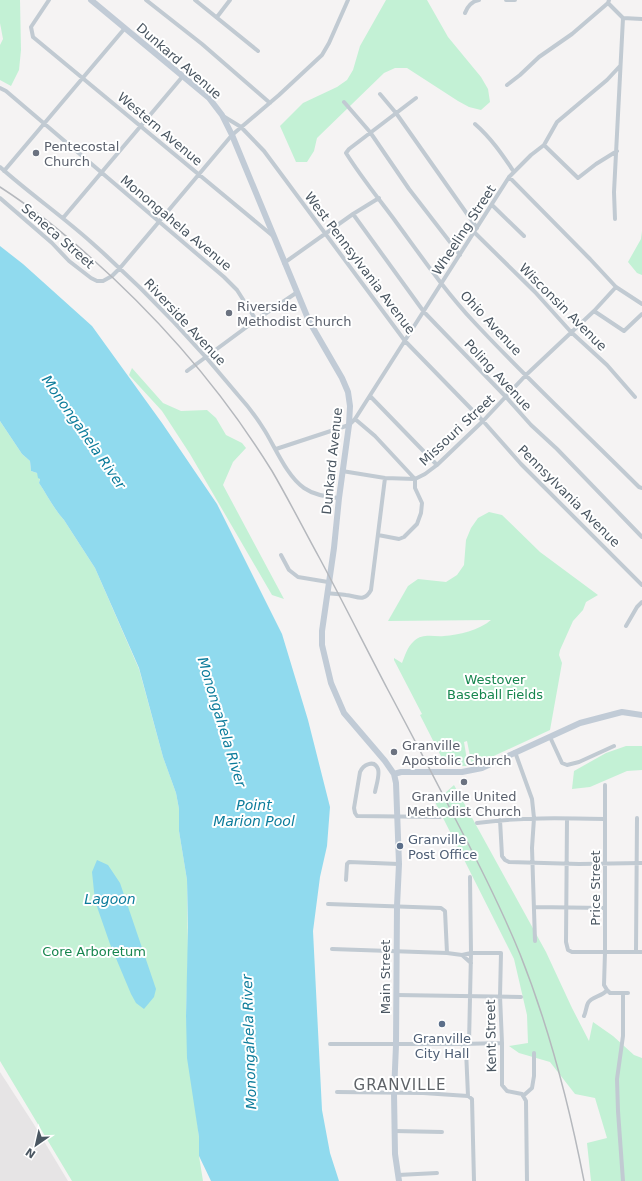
<svg xmlns="http://www.w3.org/2000/svg" width="642" height="1181" font-family="'DejaVu Sans',sans-serif">
<style>
.education{fill:#e6e4e5}
.green{fill:#c3f1d5}
.water{fill:#90daee}
.lines{fill:none;stroke-linecap:round;stroke-linejoin:round}
.street{stroke:#c1cad2;stroke-width:4}
.secondary{stroke:#c1cbd6;stroke-width:6}
.rail{stroke:#b5b8bd;stroke-width:1.5}
.worship-dot{fill:#6b7280;stroke:#fff;stroke-width:1.5}
.service-dot{fill:#5c6f8a;stroke:#fff;stroke-width:1.5}
.labels{text-anchor:middle;dominant-baseline:central;stroke-width:4;stroke-linejoin:round;paint-order:stroke}
.street-label{font-size:13px;fill:#4a5661;stroke:#fff}
.worship-label{font-size:13px;fill:#5b616d;stroke:#fff;text-anchor:start}
.park-label{font-size:13px;fill:#17864f;stroke:#fff}
.service-label{font-size:13px;fill:#4e5e75;stroke:#fff;text-anchor:start}
.water-label{font-size:14px;font-style:italic;fill:#0c7c9b;stroke:#fff}
.quarter-label{font-size:15px;letter-spacing:1px;fill:#5f6368;stroke:#fff}
</style>
<rect width="100%" height="100%" fill="#f5f3f3"/>
<path class="education" d="M0,1072L33,1123L68,1181H0Z"/>
<path class="green" d="M0,0H20L21,50L19,70L11,86L0,80V45L3,39L0,23Z
M386,0H427L448,37L481,77L488,89L490,102L481,110L469,107L458,101L407,68H395L384,73L317,138L314,151L307,162H296L280,126L303,103L337,87L347,80L353,70L360,46Z
M642,231V275L637,273L628,262L641,239Z
M132,368L163,403L181,411L207,410L216,418L226,435L242,443L246,448L233,462L223,485L284,599L272,595L190,454L162,411L129,375Z
M0,421L22,454L30,461L31,471L37,473L40,478L39,483C47,495 54,509 64,520L95,568L139,669L163,757L176,793L179,809V831L187,880L188,954L186,1016L199,1137V1156L203,1181H72L0,1061Z
M489,512L502,515L540,552L598,595L586,602L583,610L573,621L560,650L559,655L562,663L550,730L472,766L467,741L464,742L468,766H446L420,715L422,714L394,660V658L402,663C405,656 407,647 414,641C423,633 433,637 444,636C458,635 480,630 491,620L388,621L408,586L418,579L446,582L457,575L464,565L466,540L471,528L478,518Z
M626,746H642V770L627,771L590,787L572,789L574,771L606,753Z
M454,785L546,952L572,1008L589,1041L593,1022L613,1036L634,1055L642,1058V1181H591L587,1143L607,1138L595,1098L575,1094L550,1062L519,1053L509,1046L528,1043L527,1015L514,959L435,802Z"/>
<path class="water" d="M0,246L23,264L92,326L162,423L217,504L282,634L308,720L330,807L327,846L320,877L313,931L322,1110L330,1153L339,1181H211L199,1156V1137L187,1058L186,1016L188,927L187,880L179,831V809L176,793L163,757L139,668L95,568L64,520C54,509 47,495 39,483L40,479L38,478L37,473L31,471L30,461L22,454L0,421Z
M97,860L108,865L120,883L156,989L154,997L144,1009L136,1003L131,994L110,944L95,901L92,872Z"/>
<g class="lines">
<path class="street" d="M49,0L31,27L33,37L273,236
M146,0L202,44L270,103
M195,0L258,51
M506,0H515
M608,3L623,18L642,19
M465,13C467,7 472,1 479,0
M217,17L230,0
M507,85L520,75L539,57L572,34L608,3L609,0
M0,88L6,91L224,277L237,290L256,320
M380,94L396,113L477,228
M416,98L349,149L346,153C361,177 379,199 396,222C421,256 445,291 474,322C527,379 584,432 639,487L642,488
M344,102L370,132L409,189L460,255
M223,116L241,127L264,151L405,341L483,421L521,464L642,585
M475,124C491,138 502,154 514,172
M544,145L578,178L596,164L617,151
M0,167C29,193 62,216 91,242C144,289 193,340 238,395C248,406 257,418 265,431C276,449 287,476 304,488C314,495 327,497 339,498
M4,171L125,28
M509,177L590,259L616,287L642,304
M0,198L52,243L69,261L91,278L97,281H103L112,276L120,268L232,135L279,95L322,55L329,43L348,0
M492,205L524,236
M353,214L424,312L506,397L531,425L557,449L642,537
M63,218L183,76
M615,219L614,192L623,18
M474,232L535,292L571,332L607,365L635,397
M284,263L353,214L379,198
M594,311L624,331L642,314
M187,371L256,320L296,293
M370,396L437,465
M355,419L375,436L415,479V488L422,503L421,513L417,524L404,537L399,539L378,535
M276,449L349,425L355,419L509,177L531,155L544,145L557,122L607,80L620,66
M342,471L385,478L415,479L425,474L437,465L483,421L526,375L594,311L616,287
M281,555L289,570L298,577L328,582
M327,593C333,594 340,594 346,595C357,596 364,603 371,590L385,478
M626,626L637,607L642,602
M550,737L562,763L567,765L579,762L614,746
M515,752L532,799L534,818L532,848L535,941
M605,785V952L604,985L607,990
M375,792C376,786 380,775 378,769C374,759 363,765 360,772L354,808L355,813L357,816L440,817
M567,819L566,942L568,950L572,952H642
M500,820L502,856L505,860L509,862L579,864L642,863
M477,823C520,817 562,818 605,819
M346,880L347,864L349,862L399,864
M328,904L441,908L445,911L447,953
M534,907L605,908
M332,949L447,953L462,955L471,963
M636,952L637,818
M462,955L471,953H501L500,996L502,1043V1085L507,1091L522,1094L526,1101L527,1181
M607,990L610,993H628
M623,993V1036L617,1079L618,1111L623,1181
M396,995L521,997
M584,1016C586,1012 586,1007 588,1003C592,996 602,997 607,990
M469,1043L471,953L470,877
M330,1044H462L502,1043
M462,1044L466,1050L468,1096L472,1099L474,1181
M337,1092L423,1093L468,1096
M523,1096L532,1088L534,1076V1053
M394,1131L442,1132
M398,1175L437,1173"/>
<path class="secondary" d="M91,0L209,98L222,115L232,135L309,321L342,378L348,392L350,406L349,425L339,498L334,548L322,631V645L331,683L344,713L385,761L394,774L396,783L399,864L397,906L396,1045L394,1093L395,1154L399,1181
M394,774L401,772H462L482,768L580,723L622,712L642,715"/>
<path class="rail" d="M0,187C31,207 61,231 89,256C159,318 222,390 272,471C289,500 304,530 320,559C343,602 365,646 388,690C412,735 436,781 459,826C481,868 502,910 520,954C549,1027 569,1104 584,1181"/>
</g>
<g class="worship-dot">
<circle cx="36" cy="153" r="4"/>
<circle cx="229" cy="313" r="4"/>
<circle cx="394" cy="752" r="4"/>
<circle cx="464" cy="782" r="4"/>
</g>
<g class="service-dot">
<circle cx="400" cy="846" r="4"/>
<circle cx="442" cy="1024" r="4"/>
</g>
<g class="labels">
<g class="street-label">
<text transform="translate(179 61) rotate(41)">Dunkard Avenue</text>
<text transform="translate(160 129) rotate(40)">Western Avenue</text>
<text transform="translate(176 223) rotate(40)">Monongahela Avenue</text>
<text transform="translate(464 230) rotate(-57)">Wheeling Street</text>
<text transform="translate(58 236) rotate(41)">Seneca Street</text>
<text transform="translate(360 263) rotate(53)">West Pennsylvania Avenue</text>
<text transform="translate(563 307) rotate(45)">Wisconsin Avenue</text>
<text transform="translate(185 322) rotate(47)">Riverside Avenue</text>
<text transform="translate(491 323) rotate(47)">Ohio Avenue</text>
<text transform="translate(498 375) rotate(47)">Poling Avenue</text>
<text transform="translate(457 430) rotate(-43)">Missouri Street</text>
<text transform="translate(332 461) rotate(-84)">Dunkard Avenue</text>
<text transform="translate(569 496) rotate(45)">Pennsylvania Avenue</text>
<text transform="translate(595 888) rotate(-90)">Price Street</text>
<text transform="translate(385 977) rotate(-90)">Main Street</text>
<text transform="translate(491 1036) rotate(-91)">Kent Street</text>
</g>
<g class="worship-label">
<text x="44" y="146">Pentecostal<tspan x="44" dy="15">Church</tspan></text>
<text x="237" y="306">Riverside<tspan x="237" dy="15">Methodist Church</tspan></text>
<text x="402" y="745">Granville<tspan x="402" dy="15">Apostolic Church</tspan></text>
<text x="464" y="796" text-anchor="middle">Granville United<tspan x="464" dy="15">Methodist Church</tspan></text>
</g>
<g class="park-label">
<text x="495" y="679">Westover<tspan x="495" dy="15">Baseball Fields</tspan></text>
<text x="94" y="951">Core Arboretum</text>
</g>
<g class="service-label">
<text x="408" y="839">Granville<tspan x="408" dy="15">Post Office</tspan></text>
<text x="442" y="1038" text-anchor="middle">Granville<tspan x="442" dy="15">City Hall</tspan></text>
</g>
<g class="water-label">
<text transform="translate(84 432) rotate(55)">Monongahela River</text>
<text transform="translate(222 722) rotate(73)">Monongahela River</text>
<text x="254" y="805">Point<tspan x="254" dy="16">Marion Pool</tspan></text>
<text x="110" y="899">Lagoon</text>
<text transform="translate(249 1042) rotate(-92)">Monongahela River</text>
</g>
<g class="quarter-label">
<text x="400" y="1085">GRANVILLE</text>
</g>
</g>
<g transform="translate(36 1145) rotate(214)" stroke="#ffffff" stroke-width="3" paint-order="stroke">
<path d="M0-3L7 15L0 10L-7 15Z" fill="#4a5661"/>
<text y="-6" font-size="11" font-weight="bold" text-anchor="middle" fill="#4a5661">N</text>
</g>
</svg>
